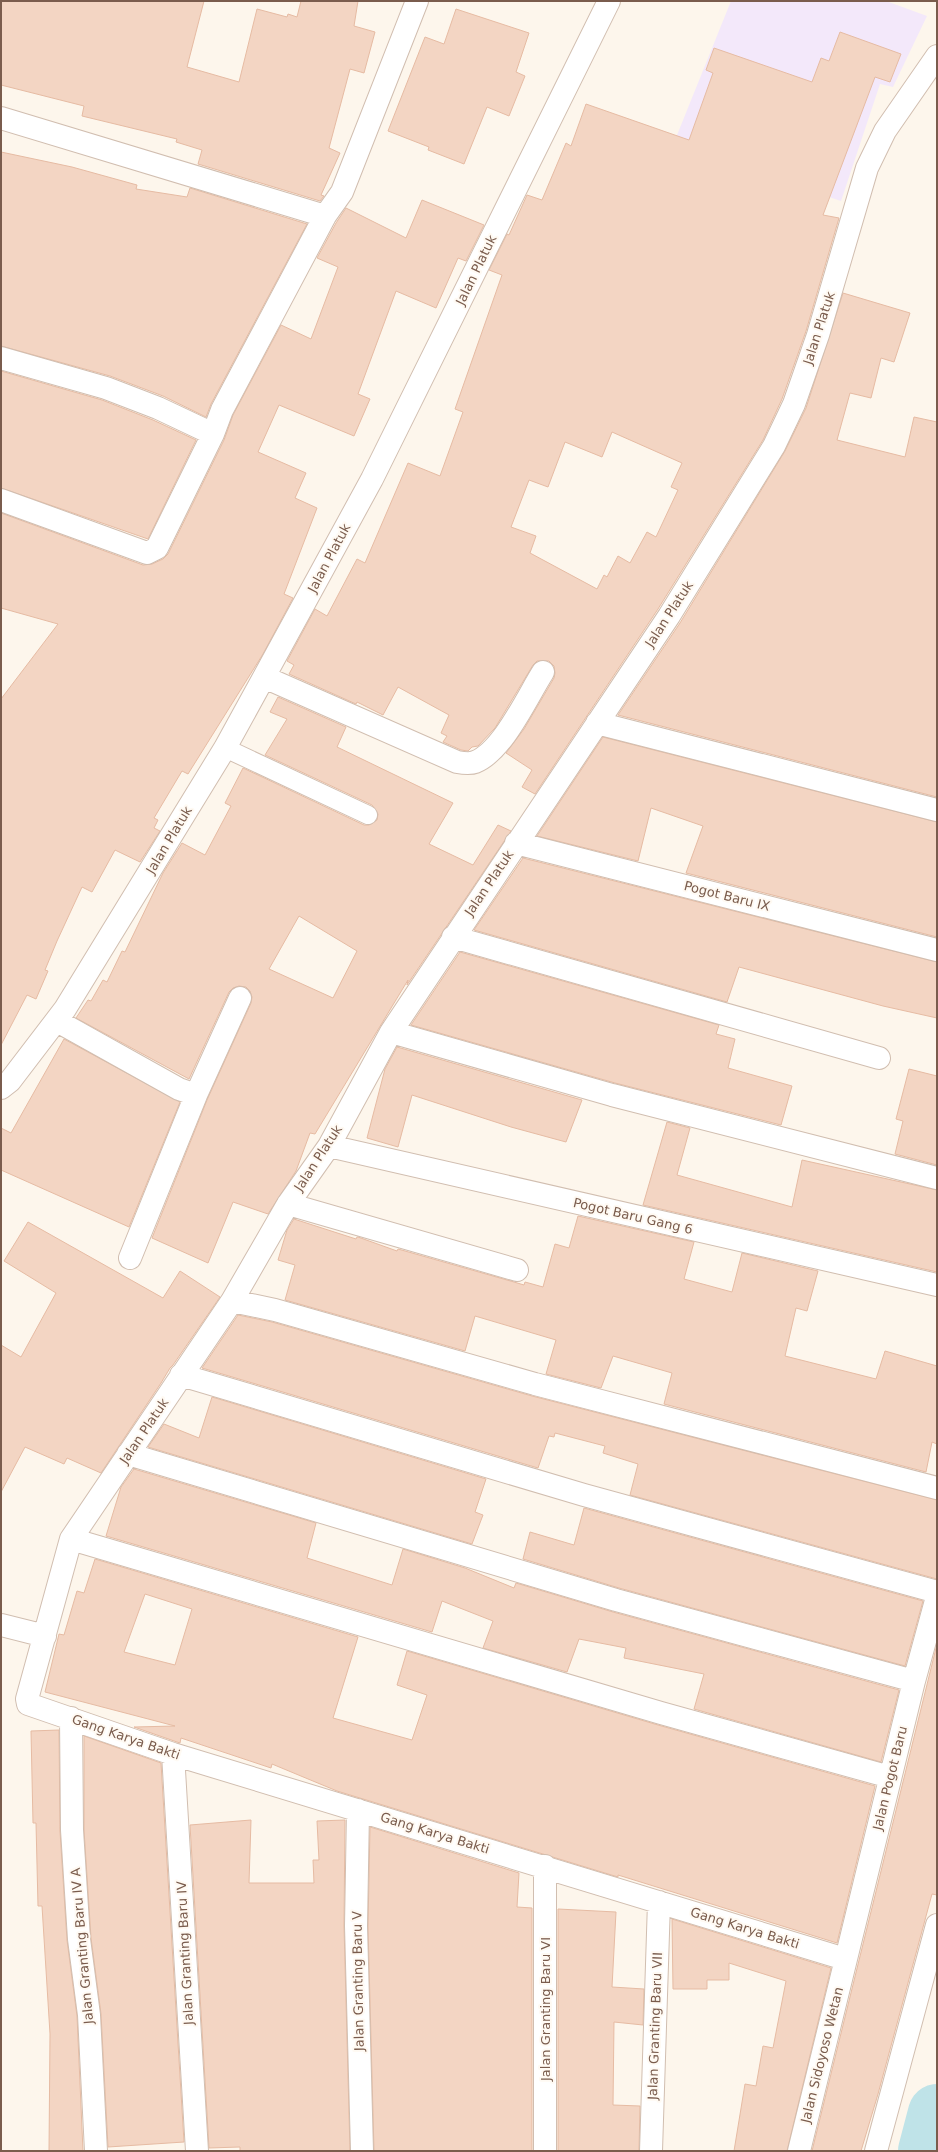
<svg xmlns="http://www.w3.org/2000/svg" width="938" height="2152" font-family="'DejaVu Sans',sans-serif">
<style>
.education{fill:#f3e8fa}
.lines{fill:none;stroke-linecap:round;stroke-linejoin:round}
.river{stroke:#bfe3e8;stroke-width:58}
.building{fill:#f3d5c3;stroke:#e6bba3;fill-rule:evenodd}
.service-casing{stroke:#d1beb0;stroke-width:20}
.minor-casing{stroke:#d1beb0;stroke-width:24}
.service{stroke:#fff;stroke-width:18}
.minor{stroke:#fff;stroke-width:22}
.labels{text-anchor:middle;dominant-baseline:central;stroke-width:4;stroke-linejoin:round;paint-order:stroke}
.street-label{font-size:13px;fill:#7a5c4d;stroke:#fffaf3}
</style>
<rect width="100%" height="100%" fill="#fdf6ec"/>
<path class="education" d="M731,1H886L927,16L893,87L880,84L841,201L673,145Z"/>
<g class="lines">
<path class="river" d="M927,2151L937,2113"/>
</g>
<path class="building" d="M1,1H204L187,67L239,82L257,9L287,17L288,14L297,17L301,1H358L354,26L375,32L364,73L350,69L329,148L340,153L321,195L324,196L320,201L198,164L202,150L176,142L177,139L82,116L84,106L1,85Z
M456,9L529,33L516,72L525,76L509,116L487,107L464,164L428,150L429,147L388,131L425,37L444,44Z
M840,32L901,54L890,82L875,77L823,215L839,218L806,331L782,399L763,440L658,609L535,794L522,787L532,770L506,753L524,729L554,678L555,673L554,666L549,661H537L533,665L495,728L478,746L472,747L468,751L461,750L443,742L447,736L441,733L449,715L398,687L383,715L357,702L356,704L289,674L294,665L287,661L315,609L327,616L357,559L365,563L408,463L440,476L463,412L455,409L502,275L489,270L507,234L509,235L527,195L542,200L566,143L571,146L586,104L689,140L713,73L706,70L714,48L812,82L821,58L829,61ZM612,432L682,463L671,487L678,490L656,537L647,532L630,563L618,556L607,577L604,575L597,589L530,553L536,536L511,527L529,480L548,487L565,442L602,457Z
M1,152L72,167L137,185L136,189L187,197L190,188L307,224L211,404L206,417L163,396L110,376L1,346Z
M422,200L484,225L466,261L458,258L436,308L396,291L358,394L370,399L354,436L279,405L258,452L306,473L295,498L317,508L284,594L293,598L263,654L188,774L182,771L154,818L158,820L154,828L160,831L140,862L115,850L92,892L82,887L57,941L45,970L48,971L36,999L27,995L1,1045V699L58,624L1,608V513L143,565L152,564L163,559L168,554L224,440L233,415L281,325L311,339L338,267L317,258L336,223L346,208L406,238Z
M843,293L910,313L894,362L881,358L871,398L850,393L837,440L905,457L914,417L937,422V797L618,715L680,623L785,451L806,408Z
M1,371L102,400L153,420L196,440L148,539L1,488Z
M278,697L346,727L337,747L453,803L429,844L473,865L498,825L511,831L407,985L408,980L315,1134L310,1133L296,1171L268,1214L233,1202L208,1263L152,1238L207,1100L251,1003L252,997L250,991L246,987L239,986L233,988L229,992L189,1079L76,1018L88,1000L91,1001L103,980L107,982L122,951L125,952L163,873L182,843L205,855L231,806L225,803L243,768L364,825H369L377,820L378,814L372,805L265,755L287,719L270,712ZM299,916L357,951L333,998L269,969Z
M603,737L937,822V937L686,873L703,826L651,808L638,861L537,836Z
M523,858L937,962V1018L883,1006L739,967L727,1002L474,930Z
M460,952L719,1025L716,1034L735,1039L728,1068L792,1086L781,1125L615,1083L411,1025Z
M64,1039L180,1102L129,1227L1,1170V1128L11,1133Z
M397,1047L582,1100L566,1142L511,1127L412,1095L398,1147L367,1138L385,1069Z
M909,1069L937,1076V1165L895,1154L903,1121L896,1119Z
M667,1122L690,1128L677,1175L792,1207L802,1160L937,1190V1272L643,1205Z
M578,1216L694,1242L684,1279L732,1292L742,1253L818,1271L807,1311L796,1308L785,1356L876,1379L885,1351L937,1366V1444L932,1442L926,1472L664,1404L672,1373L613,1356L601,1388L546,1374L556,1340L475,1316L465,1351L285,1300L295,1265L278,1260L287,1230L294,1219L356,1239L357,1237H358L397,1251L398,1249L514,1282L524,1285L525,1282L543,1287L555,1244L569,1248Z
M28,1222L163,1298L180,1271L220,1297L173,1365L170,1368L161,1383L101,1473L67,1458L64,1464L25,1447L1,1492V1345L21,1357L56,1293L4,1261Z
M238,1315L272,1322L532,1396L937,1500V1579L630,1495L638,1464L603,1453L605,1446L555,1433L554,1437L549,1436L538,1468L202,1368Z
M212,1397L486,1479L475,1512L483,1515L472,1544L148,1447L164,1424L199,1438Z
M134,1469L316,1523L307,1558L392,1585L403,1549L465,1568L514,1588L516,1583L613,1612L899,1690L881,1762L694,1709L704,1674L624,1658L626,1648L579,1639L567,1672L483,1648L493,1621L442,1601L432,1632L106,1536L121,1487Z
M584,1508L923,1601L905,1666L619,1588L523,1559L530,1532L574,1545Z
M95,1559L358,1637L333,1718L412,1740L427,1695L397,1685L407,1651L658,1725L875,1786L837,1943L618,1875V1877L337,1791L272,1764L271,1768L181,1738L180,1743L177,1742L134,1727L175,1726L45,1692L59,1634L64,1635L77,1591L84,1593ZM145,1594L192,1609L175,1665L124,1652Z
M937,1644V1895L932,1894L878,2094L861,2151H812Z
M59,1730L60,1831L67,1940L77,2016L83,2151H49L50,2034L42,1906H38L36,1823H33L31,1731Z
M84,1736L161,1763L184,2142L108,2147L101,2014L91,1938L84,1830Z
M251,1820L249,1883H314L313,1860H319L317,1821L345,1820L344,1926L350,2151H240V2147L209,2148L190,1825Z
M370,1827L519,1873L517,1907L532,1908V2151H374L368,1926Z
M558,1909L616,1912L612,1987L644,1989L643,2025L614,2022L613,2105L640,2106L639,2151H558Z
M672,1919L831,1968L787,2151H734L745,2084L756,2086L763,2046L773,2048L786,1981L729,1963V1980H707V1989H673Z"/>
<g class="lines">
<g class="service-casing">
<path id="service" d="M225,748L368,815"/>
</g>
<g class="minor-casing">
<path id="minor" d="M1,118L325,216
M1,358L106,388L158,408L213,434
M1,500L147,553L157,548L213,434L222,410L325,216L342,192L417,1
M264,677L457,762C463,763 470,764 475,762C503,751 527,697 543,672
M597,723L937,810
M516,843L937,950
M453,937L879,1058
M57,1021L179,1089L196,1095L130,1258
M391,1032L612,1095L937,1178
M1,1088L10,1081L65,1009L225,748L264,677L372,479L609,1
M196,1095L240,998
M329,1146L937,1285
M288,1204L517,1270
M232,1301L275,1310L535,1384L937,1488
M181,1375L584,1495L937,1592
M128,1454L616,1600L914,1681
M71,1539L661,1713L890,1777
M1,1625L45,1636
M71,1718L72,1830L79,1939L89,2015L96,2151
M173,1754L197,2151
M358,1810L356,1926L362,2151
M545,1866V2151
M845,1959L173,1754L28,1704L27,1699L71,1539L232,1301L288,1204L329,1146L391,1032L669,616L774,446L794,404L818,335L867,168L885,131L937,56
M651,2151L659,1902
M799,2151L914,1681L937,1597
M876,2151L937,1925"/>
</g>
<use href="#service" class="service"/>
<use href="#minor" class="minor"/>
</g>
<g class="labels">
<g class="street-label">
<text transform="translate(476 270) rotate(-64)">Jalan Platuk</text>
<text transform="translate(819 328) rotate(-72)">Jalan Platuk</text>
<text transform="translate(329 558) rotate(-62)">Jalan Platuk</text>
<text transform="translate(669 614) rotate(-57)">Jalan Platuk</text>
<text transform="translate(169 840) rotate(-59)">Jalan Platuk</text>
<text transform="translate(489 883) rotate(-56)">Jalan Platuk</text>
<text transform="translate(727 896) rotate(14)">Pogot Baru IX</text>
<text transform="translate(318 1158) rotate(-57)">Jalan Platuk</text>
<text transform="translate(633 1216) rotate(13)">Pogot Baru Gang 6</text>
<text transform="translate(144 1431) rotate(-56)">Jalan Platuk</text>
<text transform="translate(126 1737) rotate(19)">Gang Karya Bakti</text>
<text transform="translate(890 1778) rotate(-76)">Jalan Pogot Baru</text>
<text transform="translate(435 1833) rotate(17)">Gang Karya Bakti</text>
<text transform="translate(745 1928) rotate(17)">Gang Karya Bakti</text>
<text transform="translate(82 1946) rotate(-95)">Jalan Granting Baru IV A</text>
<text transform="translate(185 1953) rotate(-93)">Jalan Granting Baru IV</text>
<text transform="translate(358 1981) rotate(-91)">Jalan Granting Baru V</text>
<text transform="translate(545 2009) rotate(-90)">Jalan Granting Baru VI</text>
<text transform="translate(655 2026) rotate(-88)">Jalan Granting Baru VII</text>
<text transform="translate(822 2055) rotate(-76)">Jalan Sidoyoso Wetan</text>
</g>
</g>
<rect width="938" height="2152" fill="none" stroke="#7a5c4d" stroke-width="4"/>
</svg>
